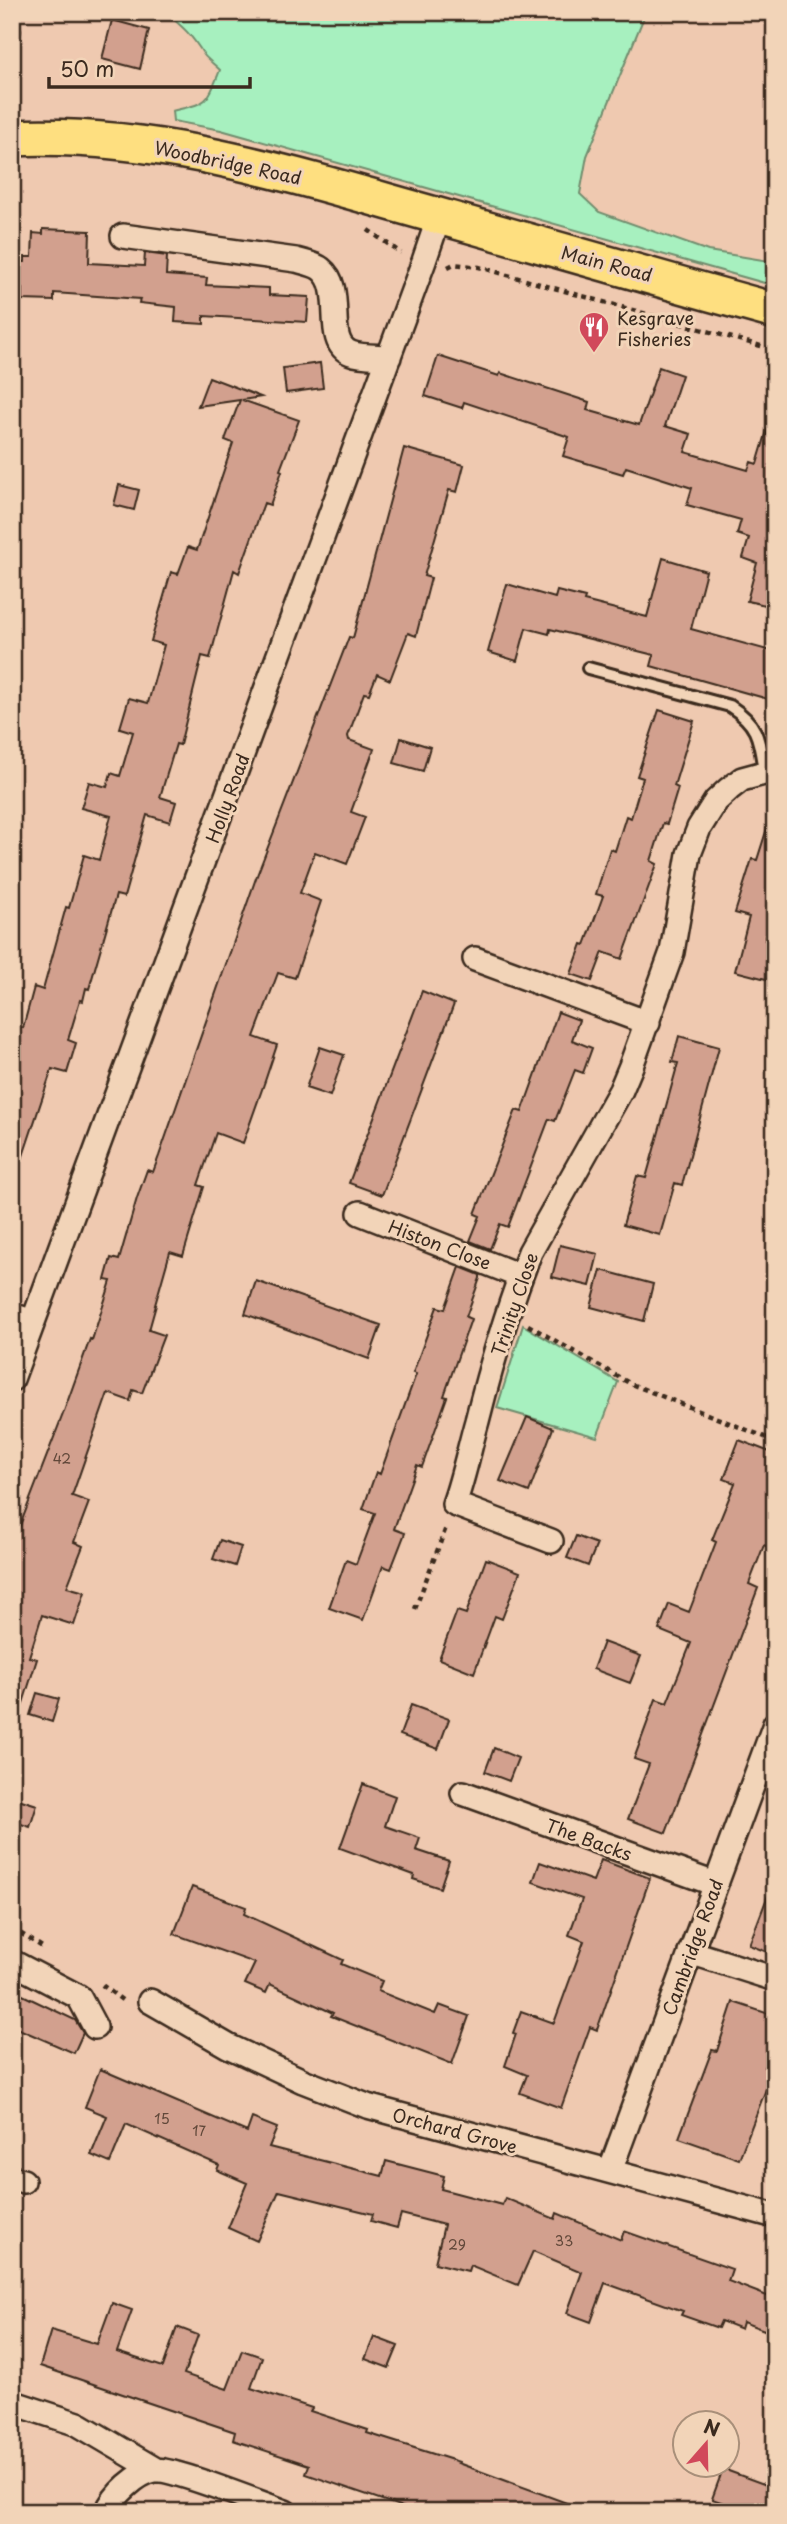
<svg xmlns="http://www.w3.org/2000/svg" width="787" height="2524" font-family="'Playpen Sans',sans-serif">
<style>
.green{fill:#a7f0bf;stroke:#718d6e;stroke-width:2}
.building{fill:#d2a08e;stroke:#3b2a1e;stroke-width:2}
.lines{fill:none;stroke-linecap:round;stroke-linejoin:round}
.service-casing{stroke:#3b2a1e;stroke-width:16}
.minor-casing{stroke:#3b2a1e;stroke-width:28}
.primary-casing{stroke:#3b2a1e;stroke-width:40}
.path{stroke:#3b2a1e;stroke-width:4.5;stroke-dasharray:5 5;stroke-linecap:butt}
.service{stroke:#f2d4b8;stroke-width:10}
.minor{stroke:#f2d4b8;stroke-width:23}
.primary{stroke:#fedf80;stroke-width:35}
.labels{text-anchor:middle;dominant-baseline:central;stroke-width:6;stroke-linejoin:round;paint-order:stroke}
.number-label{font-size:14px;fill:#61483a}
.street-label{font-size:18px;fill:#3b2a1e;stroke:#f2d4b8}
.poi-label{font-size:18px;fill:#3b2a1e;stroke:#f2d4b8;text-anchor:start}
</style>
<rect width="100%" height="100%" fill="#efc9b0"/>
<filter id="ink" filterUnits="userSpaceOnUse"><feTurbulence type="fractalNoise" baseFrequency=".0143" numOctaves="2"/><feDisplacementMap in="SourceGraphic" scale="14" xChannelSelector="R" yChannelSelector="G"/><feConvolveMatrix kernelMatrix="1 2 1 2 8 2 1 2 1" color-interpolation-filters="sRGB"/></filter>
<g filter="url(#ink)">
<path class="green" d="M165,12H646L587,156L580,194L599,212L708,251L775,262V286L221,130L173,121L172,111C209,102 206,105 220,70C215,65 208,60 204,55C191,34 184,28 165,12Z
M523,1325L618,1382L597,1437L497,1408Z"/>
<path class="building" d="M112,20L149,30L140,69L102,59Z
M43,229L90,231L89,263L144,266L145,253L167,256L166,275L207,278L206,285L269,288V295L309,297L307,322L204,316V324L175,322L176,307L139,303L140,299L54,293V301L22,300V288H12V262H25V257H32L33,233L43,234Z
M438,356L499,376L500,373L589,402L587,410L639,425L659,367L682,375L665,426L691,434L685,452L748,470L751,462L757,464L770,421L775,422V607L747,601L757,563L743,558L749,538L737,534L741,520L687,505L692,488L626,467L623,474L563,456L569,437L464,402L462,408L425,396Z
M320,363L323,388L286,393L283,368Z
M209,377L261,397L242,400L299,420L280,470L282,471L270,505L264,503L239,573L234,570L210,658L202,656L180,745L176,744L160,797L176,802L170,822L147,815L124,897L116,895L89,989L86,988L83,1001L80,1000L68,1040L76,1043L67,1073L52,1069L16,1177H12V1025L23,1028L34,987L43,990L66,907L69,908L84,855L99,860L111,816L81,808L89,782L107,787L111,773L120,776L133,732L120,728L129,698L148,703L164,645L151,641L171,572L178,574L188,547L197,550L233,443L225,440L240,400L198,406Z
M404,448L464,465L457,492L449,490L424,576L431,578L416,636L408,633L390,680L377,674L369,694L364,693L348,736L349,740L374,749L351,812L365,817L347,864L315,852L300,893L321,901L295,978L278,973L254,1037L277,1045L265,1081L243,1143L216,1133L198,1185L204,1187L183,1256L170,1252L155,1305H156L149,1330L164,1335L142,1393L133,1390L130,1401L108,1393L72,1496L89,1502L74,1542L83,1546L67,1587L85,1592L74,1625L42,1615L29,1657L37,1659L17,1722H12V1546L63,1414L90,1339L92,1340L111,1281L105,1280L111,1258L119,1260L137,1198L147,1170L153,1172L159,1156L256,878L349,637L353,638Z
M119,485L139,490L134,510L114,505Z
M663,558L706,571L691,629L775,652V701L651,666L654,655L550,629L549,634L526,628L517,661L488,652L507,584L555,598L557,591L585,598L584,601L647,617Z
M659,710L694,721L674,786L678,788L667,824L663,823L651,861L657,864L622,959L603,952L592,981L571,974L582,944L585,945L603,896L596,894L610,849L615,851L626,816L631,818L643,778L637,776Z
M401,738L430,747L423,771L394,763Z
M770,819L775,820V908L765,940L775,942V962L770,980L735,971L749,917L735,913L752,859L757,860Z
M422,991L454,1004L382,1195L349,1183Z
M558,1012L579,1020L572,1040L592,1048L583,1073L575,1070L555,1121L549,1119L508,1227L500,1224L490,1249L470,1241L480,1216L475,1214L516,1110L522,1112Z
M679,1036L719,1047L682,1185L675,1183L660,1235L623,1225L637,1176L646,1178L678,1063L672,1062Z
M320,1047L344,1055L330,1096L306,1088Z
M560,1245L598,1254L590,1286L552,1277Z
M460,1267L480,1275V1278L466,1317L471,1319L444,1396L447,1397L422,1467L417,1465L394,1529L405,1533L391,1569L383,1566L363,1620L329,1608L346,1560L356,1564L375,1513L363,1509L376,1472L380,1474L416,1374L413,1373L437,1307L445,1309Z
M601,1270L653,1284L644,1321L591,1307Z
M256,1281L381,1325L369,1359L245,1314Z
M527,1417L553,1428L529,1492L500,1481Z
M739,1440L775,1454V1550L764,1545L749,1584L758,1588L666,1833L628,1819L649,1764L634,1759L656,1699L667,1703L691,1643L659,1630L669,1604L689,1612L716,1542L712,1540L735,1483L724,1479Z
M576,1536L597,1544L588,1566L567,1558Z
M220,1540L241,1547L235,1566L213,1559Z
M486,1559L520,1572L502,1619L495,1616L474,1673L439,1659L457,1611L466,1614Z
M603,1642L641,1656L630,1683L593,1669Z
M37,1693L59,1699L52,1722L30,1715Z
M411,1705L449,1719L438,1749L400,1735Z
M494,1748L518,1758L509,1781L485,1772Z
M363,1784L395,1796L385,1826L420,1838L416,1850L449,1861L440,1888L413,1879L414,1875L340,1848Z
M12,1797L37,1805L30,1827L12,1821Z
M601,1860L650,1878L597,2030L590,2027L561,2108L520,2093L527,2075L505,2066L516,2034L513,2033L521,2011L554,2023L584,1941L569,1935L582,1899L533,1882L540,1862L593,1881Z
M773,1882L775,1883V1955L749,1945Z
M192,1887L246,1907L244,1914L343,1960L341,1964L382,1981L378,1991L435,2014L439,2005L469,2016L452,2064L331,2016L333,2013L270,1984L266,1993L245,1984L255,1963L174,1934Z
M12,1990L75,2020L83,2033L74,2053L12,2026Z
M733,2002L775,2016V2040L765,2068L773,2071L739,2159L679,2138L712,2050L717,2051Z
M100,2069L247,2132L252,2118L277,2128L269,2147L382,2176L386,2161L444,2176L441,2189L502,2205L505,2198L555,2219L557,2213L621,2240L624,2231L732,2269L728,2281L775,2299V2334L743,2322L741,2329L721,2321L718,2328L681,2315L683,2311L605,2283L591,2322L567,2313L582,2272L533,2251L518,2285L470,2265L468,2271L435,2263L444,2225L401,2214L397,2228L371,2221L373,2214L279,2191L257,2241L228,2228L247,2183L217,2170L219,2165L126,2124L110,2163L91,2155L107,2116L85,2107Z
M112,2303L132,2310L117,2352L163,2367L177,2327L198,2335L184,2374L227,2389L242,2350L262,2357L251,2388L312,2408L310,2411L368,2430L367,2433L459,2462L458,2463L583,2509V2512H417L306,2474L309,2465L233,2440L235,2432L40,2366L51,2330L97,2344Z
M374,2337L398,2346L389,2368L365,2359Z
M723,2469L772,2487L763,2512H750L712,2499Z"/>
<g class="lines">
<g class="service-casing">
<path id="service" d="M12,31H14
M588,668L730,706C759,725 759,739 764,771"/>
</g>
<g class="minor-casing">
<path id="minor" d="M123,236L296,260C303,262 315,264 321,269C347,289 322,342 351,353C361,357 378,356 389,357
M475,959L648,1023
M360,1213L520,1276
M12,1315L33,1322
M12,1379L424,261L439,217
M551,1541L454,1504C464,1476 469,1449 477,1421C491,1365 509,1305 530,1252L621,1090L631,1066L672,952L689,854L699,828L716,801L729,789L742,779L775,770
M463,1793L715,1884
M690,1952L775,1979
M12,1962L79,1997L95,2027
M150,2001L228,2046L303,2081L367,2106L775,2216
M610,2171L775,1724
M12,2178L23,2181
M17,2404L78,2424L156,2470
M107,2512C114,2495 137,2473 155,2470C172,2468 263,2504 285,2512"/>
</g>
<g class="primary-casing">
<path id="primary" d="M12,138C155,131 292,175 428,213C543,246 659,279 775,311"/>
</g>
<path class="path" d="M368,230L401,253
M448,267L454,264L479,267L775,350
M528,1325L631,1384L775,1441
M415,1609L447,1525
M12,1928L44,1948
M102,1985L126,2003"/>
<use href="#service" class="service"/>
<use href="#minor" class="minor"/>
<use href="#primary" class="primary"/>
</g>
</g>
<defs>
<g id="restaurant-pin" transform="scale(1.575)"><path d="M0 17L-7.5 6A9.5 9.5 0 1 1 7.5 6Z" fill="#d1495b" stroke="#f2d4b8"/><path d="M-5-6h1v4h1v-4h1v4h1v-4h1v5L-1.5 .5V6h-2V.5L-5-1ZM5-6V6H3V1.5H1.5Q1.5-4 5-6Z" fill="#fff"/></g>
</defs>
<g fill-rule="evenodd">
<use href="#restaurant-pin" x="594" y="327"/>
</g>
<g class="labels">
<g class="number-label">
<text x="62" y="1458">42</text>
<text x="162" y="2118">15</text>
<text x="199" y="2130">17</text>
<text x="564" y="2240">33</text>
<text x="457" y="2244">29</text>
</g>
<g class="street-label">
<text transform="translate(228 162) rotate(12)">Woodbridge Road</text>
<text transform="translate(607 263) rotate(15)">Main Road</text>
<text transform="translate(227 798) rotate(-70)">Holly Road</text>
<text transform="translate(440 1244) rotate(21)">Histon Close</text>
<text transform="translate(514 1304) rotate(-71)">Trinity Close</text>
<text transform="translate(589 1839) rotate(20)">The Backs</text>
<text transform="translate(692 1947) rotate(-70)">Cambridge Road</text>
<text transform="translate(455 2130) rotate(15)">Orchard Grove</text>
</g>
<g class="poi-label">
<text x="617" y="317">Kesgrave<tspan x="617" dy="21">Fisheries</tspan></text>
</g>
</g>
<rect width="787" height="2524" fill="none" stroke="#f2d4b8" stroke-width="42"/>
<rect x="21" y="21" width="745" height="2482" fill="none" stroke="#3b2a1e" stroke-width="2.5" filter="url(#ink)"/>
<g transform="translate(706 2444) rotate(20)"><circle r="33" fill="#f2d4b8" stroke="#a9907a" stroke-width="2"/>
<path d="M0-5L12 26L0 18L-12 26Z" fill="#d1495b"/>
<text y="-10" font-size="19" font-weight="bold" text-anchor="middle" fill="#3b2a1e">N</text>
</g>
<path d="M49 77v10h201v-10" fill="none" stroke="#3b2a1e" stroke-width="3.5"/>
<text x="60" y="77" font-size="21" fill="#3b2a1e" stroke="#f2d4b8" stroke-width="5" paint-order="stroke">50 m</text>
</svg>
